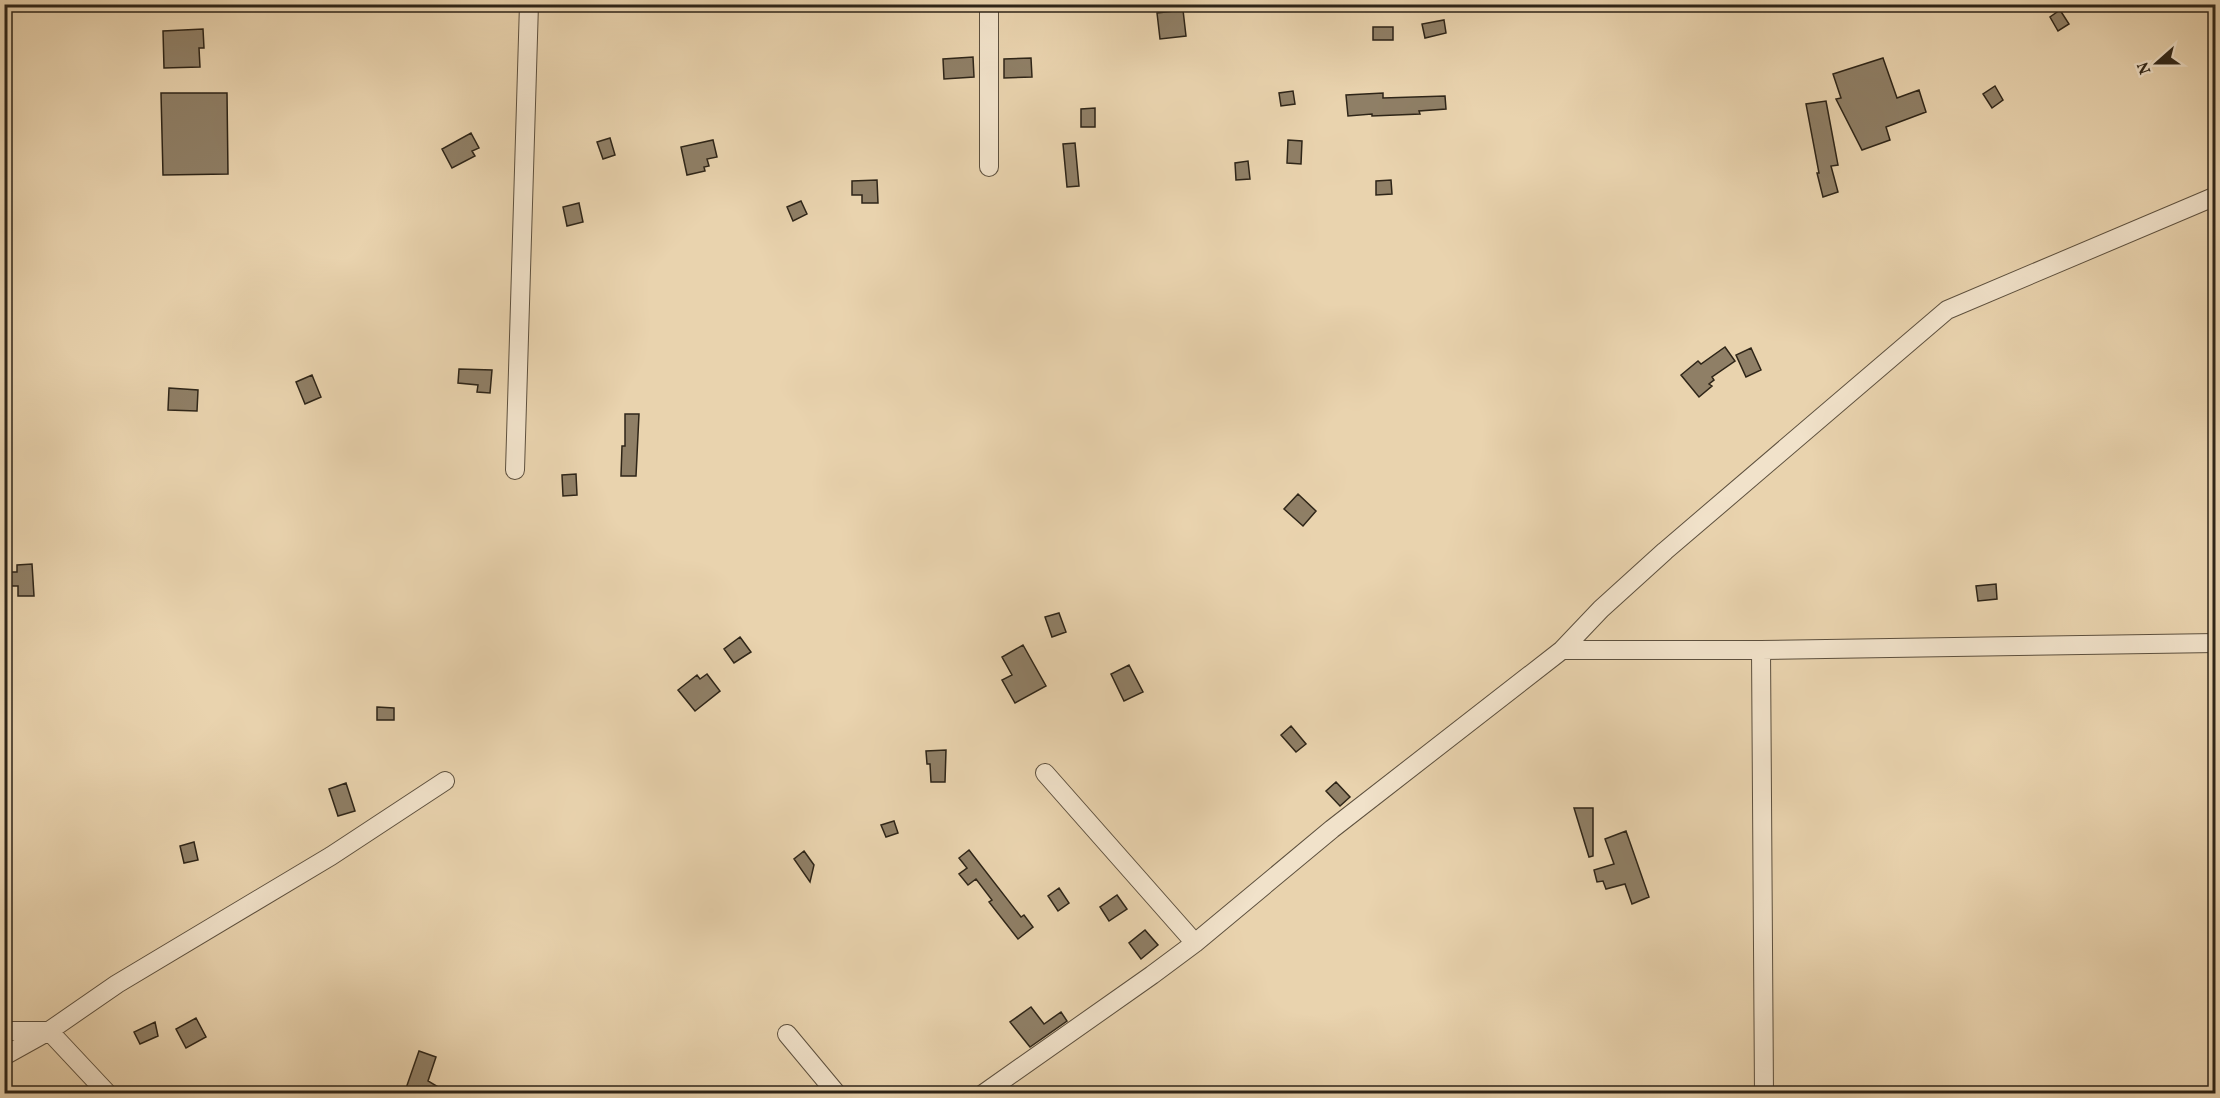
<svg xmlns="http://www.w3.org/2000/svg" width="2220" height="1098" font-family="Vollkorn,serif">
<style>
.building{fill:#8f7f66;stroke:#2e2518;stroke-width:1.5}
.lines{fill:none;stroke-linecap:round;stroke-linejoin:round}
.minor-casing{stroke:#5d503e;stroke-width:20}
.minor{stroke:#f1e2ca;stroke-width:18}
</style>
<rect width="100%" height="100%" fill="#e9d3ae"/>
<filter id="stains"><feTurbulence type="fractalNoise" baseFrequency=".00333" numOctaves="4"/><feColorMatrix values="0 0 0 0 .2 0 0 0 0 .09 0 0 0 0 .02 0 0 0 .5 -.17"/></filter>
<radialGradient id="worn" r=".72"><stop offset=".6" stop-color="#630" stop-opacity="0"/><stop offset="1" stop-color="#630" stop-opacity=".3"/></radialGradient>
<path class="building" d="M1183,10L1186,36L1160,39L1157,13Z
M2060,10L2069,24L2058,31L2050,17Z
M1444,20L1446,33L1425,38L1422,24Z
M1373,27H1393V40H1373Z
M203,29L204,48H199L200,67L164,68L163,31Z
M973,57L974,77L944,79L943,59Z
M1031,58L1032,77L1004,78V59Z
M1883,58L1897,98L1919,90L1926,112L1886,127L1890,140L1862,150L1836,99L1841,98L1833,74Z
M1995,86L2003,100L1992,108L1983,94Z
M1293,91L1295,104L1281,106L1279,93Z
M161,93H227L228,174L163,175Z
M1383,93V98L1445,96L1446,109L1419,111L1420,114L1372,116V114L1348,116L1346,95Z
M1826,101L1838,165L1831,166L1838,192L1823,197L1817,173H1819L1806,104Z
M1095,108V127H1081V109Z
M471,133L479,148L472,151L475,156L452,168L442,149Z
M610,138L615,155L603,159L597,142Z
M713,140L717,157L707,159L709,166L704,167L705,171L687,175L681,147Z
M1288,140L1302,141L1301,164L1287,163Z
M1075,143L1079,186L1067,187L1063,144Z
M1248,161L1250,179L1236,180L1235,163Z
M877,180L878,203H862V195H852V181Z
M1391,180L1392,194L1376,195V181Z
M801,201L807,214L793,221L787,207Z
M579,203L583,222L567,226L563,207Z
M1725,347L1735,361L1712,377L1714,380L1709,384L1712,386L1699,397L1681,375L1698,361L1701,364Z
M1751,348L1761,370L1746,377L1736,355Z
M459,369L492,370L490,393L477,392L478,385L458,383Z
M312,375L321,397L305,404L296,382Z
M169,388L198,390L197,411L168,410Z
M625,414H639L636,476H621L622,446H625Z
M576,474L577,495L563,496L562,475Z
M1298,494L1316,511L1303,526L1284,509Z
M32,564L34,596H18V586H10L9,572H17V565Z
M1996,584L1997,599L1978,601L1976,586Z
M1059,613L1066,632L1052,637L1045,617Z
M740,637L751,652L734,663L724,649Z
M1023,645L1046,686L1015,703L1002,680L1012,675L1002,657Z
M1129,665L1143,692L1124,701L1111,674Z
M707,674L720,691L695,711L678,690L697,675L700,679Z
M377,707L394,708V720H377Z
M1291,726L1306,744L1296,752L1281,735Z
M946,750L945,782H931L930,764H927L926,751Z
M1336,782L1350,797L1340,806L1326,791Z
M346,783L355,811L338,816L329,789Z
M1574,808H1593V856L1589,857Z
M894,821L898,833L886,837L881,825Z
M1626,831L1649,897L1632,904L1625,884L1606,889L1603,881L1597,882L1594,870L1614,864L1605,839Z
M194,842L198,860L184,863L180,846Z
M969,850L1021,917L1024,915L1033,927L1018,939L989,902L992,900L976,879L968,885L959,874L967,868L959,858Z
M804,851L814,865L810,882L794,859Z
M1059,888L1069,903L1058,911L1048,896Z
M1117,895L1127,909L1109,921L1100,907Z
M1145,930L1158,945L1141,959L1129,943Z
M1031,1007L1044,1024L1061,1012L1067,1021L1030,1047L1010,1022Z
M196,1018L206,1037L186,1048L176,1029Z
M155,1022L158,1036L140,1044L134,1032Z
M419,1051L436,1057L428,1081L450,1094H404Z"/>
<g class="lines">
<g class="minor-casing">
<path id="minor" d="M989,4V167
M515,470L529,4
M1562,650H1761L2216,643
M1761,650L1764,1094
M1045,773L1195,943
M4,1031H49L108,1094
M787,1034L837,1094
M4,1056L49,1031L117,984L331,856L445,781
M983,1094L1152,975L1195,943L1332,829L1562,650L1601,609L1665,551L1947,310L2216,196"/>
</g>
<use href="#minor" class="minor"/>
</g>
<rect width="2220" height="1098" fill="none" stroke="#e9d3ae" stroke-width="24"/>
<rect x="6" y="6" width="2208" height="1086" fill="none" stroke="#2e2518" stroke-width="3"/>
<rect x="12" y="12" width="2196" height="1074" fill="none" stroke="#2e2518" stroke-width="1.5"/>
<g transform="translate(2157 63) rotate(249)" stroke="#f1e2ca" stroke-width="4.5" paint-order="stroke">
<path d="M0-4.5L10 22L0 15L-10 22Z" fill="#2e2518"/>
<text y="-9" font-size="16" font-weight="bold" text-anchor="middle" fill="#2e2518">N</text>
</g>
<rect width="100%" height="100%" filter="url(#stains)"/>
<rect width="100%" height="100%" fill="url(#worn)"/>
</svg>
